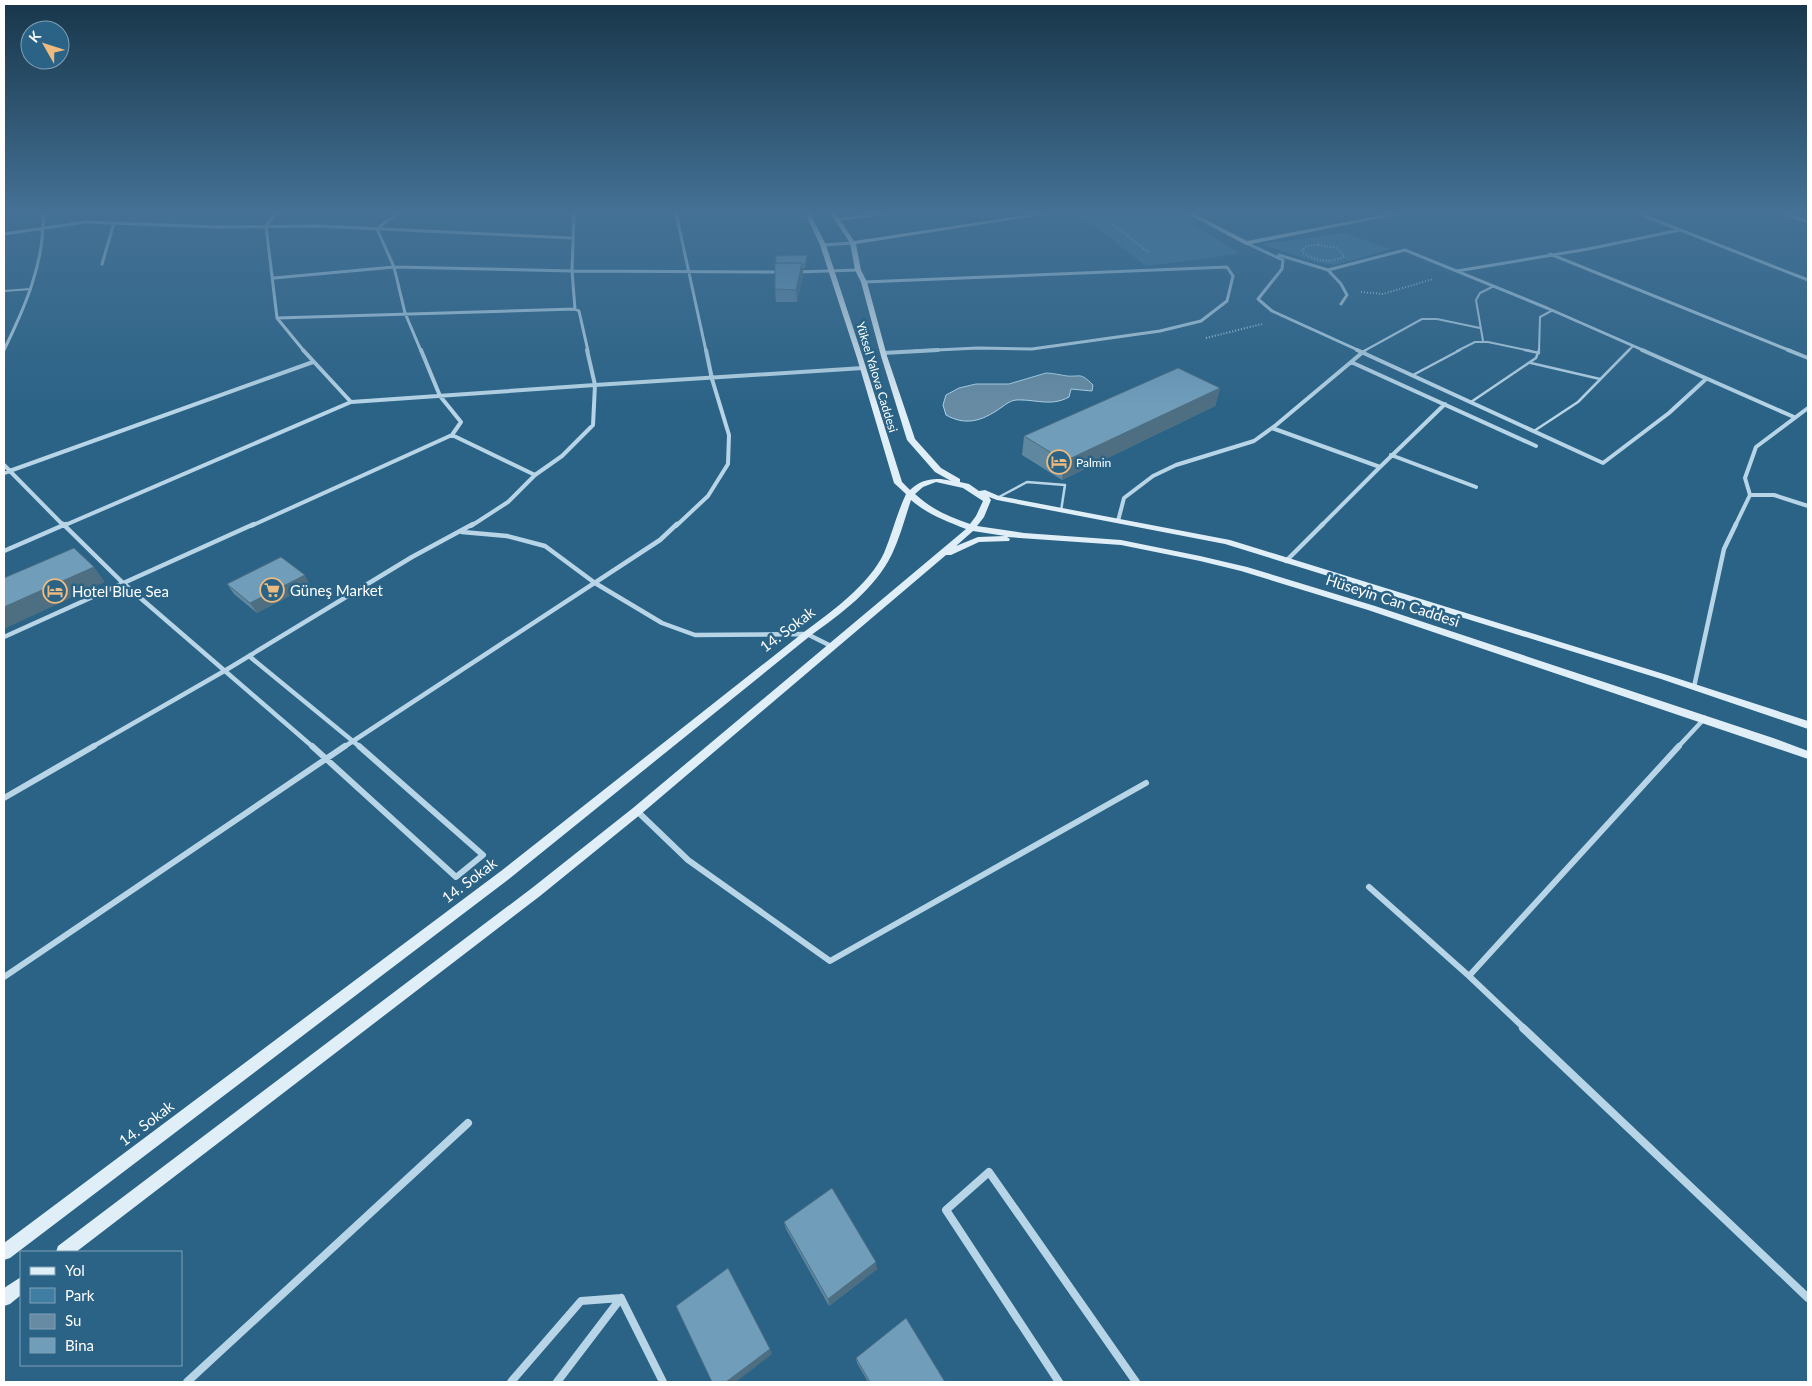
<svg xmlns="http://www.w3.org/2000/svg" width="1812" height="1386" font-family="Lato,sans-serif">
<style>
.green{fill:#407da2}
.water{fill:#678ba3;stroke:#acd2e7}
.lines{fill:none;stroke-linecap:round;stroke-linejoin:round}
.path{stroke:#b7d5e7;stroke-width:2;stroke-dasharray:1 2;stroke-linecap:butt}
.lane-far1{stroke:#b7d5e7;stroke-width:2}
.lane{stroke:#b7d5e7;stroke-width:2.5}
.street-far4{stroke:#b7d5e7;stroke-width:3}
.street-far3{stroke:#b7d5e7;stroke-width:4}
.street-far2{stroke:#b7d5e7;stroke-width:4.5}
.street-far1{stroke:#b7d5e7;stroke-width:6}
.street{stroke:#b7d5e7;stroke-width:8}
.secondary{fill:#e0eef7;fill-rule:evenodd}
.wall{fill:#5f87a0}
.shaded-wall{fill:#4e6e82}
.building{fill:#6f9dba;stroke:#4e6e82}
.labels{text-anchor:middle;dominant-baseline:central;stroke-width:5;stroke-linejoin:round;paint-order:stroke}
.far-street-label{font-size:12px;fill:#fff;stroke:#2b6386}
.far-poi-label{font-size:12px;fill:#fff;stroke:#2b6386;text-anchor:start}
.poi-label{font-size:15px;fill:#fff;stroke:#2b6386;text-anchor:start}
.street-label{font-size:15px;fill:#fff;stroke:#2b6386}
</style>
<rect width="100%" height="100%" fill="#2b6386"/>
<path class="green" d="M1078,213H1174L1239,253L1210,258L1146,266Z
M1345,233L1390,249L1335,265L1318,263L1261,244Z"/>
<path class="water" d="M1046,373C1053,373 1060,375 1067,376C1081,377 1080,372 1093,385L1092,391L1071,389L1069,397C1051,407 1035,399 1016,400C1008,401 1003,407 996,411C979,422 964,425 946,415L943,405L946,395L959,388L976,384H1009Z"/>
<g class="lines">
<path class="path" d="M1098,213L1150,253
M1318,245L1337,248L1344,256C1331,264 1316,261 1303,253L1302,250L1307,246Z
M1361,292L1383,294L1433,279
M1206,338L1262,324"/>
<path class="lane-far1" d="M4,291L31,289
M1483,341L1476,300L1480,293L1494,286
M1364,351L1422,319H1437L1480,328
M1457,351L1475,342H1488L1531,351
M1539,351L1540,317L1553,310
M1628,351L1633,346"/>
<path class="lane" d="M1525,350L1539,353
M1363,352L1366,350
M1531,363L1600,379
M1413,375L1460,350
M1471,402L1536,358L1539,350
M1534,431L1578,402L1629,350
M997,498L1027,482L1065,485L1061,511"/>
<path class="street-far4" d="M276,213L266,226L277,318L304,351
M397,213L377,229L394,267L405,313L421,351
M574,213L572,271L575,309L579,311L588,351
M676,213L706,351
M1637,213L1808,280
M1784,213L1808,222
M836,220L885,213
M4,234L86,222L216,227L318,226L572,238
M1246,243L1283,260L1282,269L1258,299L1272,311L1360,351
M823,245L853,243
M1550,254L1791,351
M1279,255L1328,270L1405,250L1547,308L1645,351
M102,264L114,223
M1328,270L1341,284L1347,295L1341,304
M1457,271L1588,249L1680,230
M796,272L858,270
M274,278L394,267L572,271L780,272
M864,282L1227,267L1233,276L1227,301L1201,321L1160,331L1032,349L978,348L915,351
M277,318L575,309
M4,350C25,307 45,262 43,213"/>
<path class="street-far3" d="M303,350L351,402
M587,350L595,385L863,368
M1357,350L1603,463L1669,413L1706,379
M1642,350L1794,417
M1788,350L1808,358
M883,353L938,350
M1351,362L1536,446
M1272,428L1380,467L1321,526
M452,435L535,475
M1391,455L1476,487
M4,465L64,526
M1380,467L1445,404
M4,473L313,362
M1750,495L1745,478L1756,447L1808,408
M1118,521L1124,498L1153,476L1176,465L1254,441L1276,425L1363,352
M63,526L351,402L595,385L593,425L562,456L535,475L508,502L471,526
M251,526L452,435L461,422L440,396L421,350
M676,526L708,496L728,464L729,435L712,379L706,350
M1735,526L1750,495H1774L1808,506"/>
<path class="street-far2" d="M63,524L123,583L313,747
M462,532L507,536L545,546L595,583L662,623L695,635L807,634L833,647
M4,551L66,524
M1286,561L1323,524
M4,637L254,524
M249,656L360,747
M1694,687L1724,549L1736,524
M92,747L226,670L412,557L473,524
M344,747L660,540L677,524
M1678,747L1705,718"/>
<path class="street-far1" d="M312,746L456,877L483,855L359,746
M4,798L94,746
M637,811L688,860L830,961L1146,783
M1369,887L1469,976L1525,1029
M1469,976L1679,746
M4,977L345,746"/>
<path class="street" d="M1523,1028L1808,1298
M621,1298L663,1382
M187,1382L468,1123
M511,1382L581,1301L621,1298
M557,1382L621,1298
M1059,1382L946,1210L989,1172L1136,1382"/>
<path class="secondary" d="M805,213H810L826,245L863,358L902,482L910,490C922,479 935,477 951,481L935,472L907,440L881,356L861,282L855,270L850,243L830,213H835L854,241L1039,213H1054L856,244L861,270L867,282L887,356L915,439L941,468L960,479V482L969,484L979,491L985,490L999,496L1230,540L1667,675L1808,721V729L1661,679L1225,544L997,500L989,497L991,500L984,517L977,526L1024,533L1121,540L1200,556L1247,567L1375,606L1773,738L1808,751V759L1368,610L1241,571L1200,561L1121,545L1007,537L1010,539L1009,541L979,542L951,555H946L641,814L540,896L76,1252H56L58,1246L532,888L633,808L966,529C946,521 927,514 911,500C905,518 900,537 892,554C875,589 841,614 810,636L509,879L10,1258L4,1260V1243L501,871L804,632C831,612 869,585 884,553C892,534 897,513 906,494L894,483L857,358L820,245ZM936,482L963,488L983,501L976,516L970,524C949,517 931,509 915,494L923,487ZM973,531L1005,536L978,537L956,546Z
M1186,213H1193L1247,241L1393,213H1405L1246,245Z
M21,1277V1295L10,1304L4,1306V1288Z"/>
</g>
<path class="wall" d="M126,213H146L135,220H129Z
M807,255V259L805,268H803V275L797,302H776L775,289Z
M1220,388L1215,406L1062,480L1022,455L1024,436Z
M227,584L310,585L257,613L234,594Z
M784,1222L877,1269L829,1306L786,1229Z
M856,1358L945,1382H868L857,1363Z"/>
<path class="shaded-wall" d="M131,213H146L135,220Z
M807,255V259L805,268V264Z
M802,263L803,275L797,302L796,290Z
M1220,388L1215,406L1062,480L1065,461Z
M94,567L105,582L4,629V607Z
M305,575L310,585L257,613L250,603Z
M876,1262L877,1269L829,1306L828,1299Z
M770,1349L772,1354L736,1382H726Z"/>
<path class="building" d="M807,255L805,264H802V263H776V256Z
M775,263H802L796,290L775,289Z
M1178,368L1220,388L1065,461L1024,436Z
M74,548L94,567L4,607V578Z
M281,557L305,575L250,603L227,584Z
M832,1188L876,1262L828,1299L784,1222Z
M728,1268L770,1349L726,1382H712L676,1306Z
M906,1318L945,1382H870L856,1358Z"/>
<linearGradient id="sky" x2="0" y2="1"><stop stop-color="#18364a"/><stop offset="0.52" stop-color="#447195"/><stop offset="1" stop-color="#447195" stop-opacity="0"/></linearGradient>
<rect width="1812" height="407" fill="url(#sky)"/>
<defs>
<g id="hotel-ring" transform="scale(1.25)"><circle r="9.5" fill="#2b6386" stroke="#edba7f" stroke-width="1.5"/><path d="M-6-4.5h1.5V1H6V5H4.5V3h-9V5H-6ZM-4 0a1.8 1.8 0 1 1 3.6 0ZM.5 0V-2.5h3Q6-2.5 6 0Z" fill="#edba7f"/></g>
<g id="supermarket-ring" transform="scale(1.25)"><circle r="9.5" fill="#2b6386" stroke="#edba7f" stroke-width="1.5"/><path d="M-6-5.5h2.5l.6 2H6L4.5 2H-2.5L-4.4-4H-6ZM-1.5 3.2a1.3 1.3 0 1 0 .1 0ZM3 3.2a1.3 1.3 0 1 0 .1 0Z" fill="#edba7f"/></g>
</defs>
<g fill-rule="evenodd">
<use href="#hotel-ring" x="1059" y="462"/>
<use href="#supermarket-ring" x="272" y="590"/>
<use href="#hotel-ring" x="55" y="591"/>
</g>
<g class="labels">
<g class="far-street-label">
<text transform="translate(877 377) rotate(73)">Yüksel Yalova Caddesi</text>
</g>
<g class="far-poi-label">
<text x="1076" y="462">Palmin</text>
</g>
<g class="poi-label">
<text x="290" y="590">Güneş Market</text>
<text x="72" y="591">Hotel Blue Sea</text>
</g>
<g class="street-label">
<text transform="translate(1393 600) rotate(18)">Hüseyin Can Caddesi</text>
<text transform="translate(787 629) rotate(-37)">14. Sokak</text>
<text transform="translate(469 880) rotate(-37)">14. Sokak</text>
<text transform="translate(146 1123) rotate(-37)">14. Sokak</text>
</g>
</g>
<rect width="1812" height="1386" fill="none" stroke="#ffffff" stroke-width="10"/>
<rect x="20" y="1251" width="162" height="115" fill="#2b6386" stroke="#80a1b6"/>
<rect x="30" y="1267" width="25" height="8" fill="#e0eef7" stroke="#80a1b6"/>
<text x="65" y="1276" font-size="15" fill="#ffffff">Yol</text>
<rect x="30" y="1288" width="25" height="15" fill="#407da2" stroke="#80a1b6"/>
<text x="65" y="1301" font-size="15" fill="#ffffff">Park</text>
<rect x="30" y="1314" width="25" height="15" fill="#678ba3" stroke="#80a1b6"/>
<text x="65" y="1326" font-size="15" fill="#ffffff">Su</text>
<rect x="30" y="1338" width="25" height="15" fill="#6f9dba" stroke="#80a1b6"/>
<text x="65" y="1351" font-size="15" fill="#ffffff">Bina</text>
<g transform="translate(45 45) rotate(309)"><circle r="24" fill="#2b6386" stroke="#80a1b6"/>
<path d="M0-4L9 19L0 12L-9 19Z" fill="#edba7f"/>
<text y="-8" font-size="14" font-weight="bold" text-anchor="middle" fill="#ffffff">K</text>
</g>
</svg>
